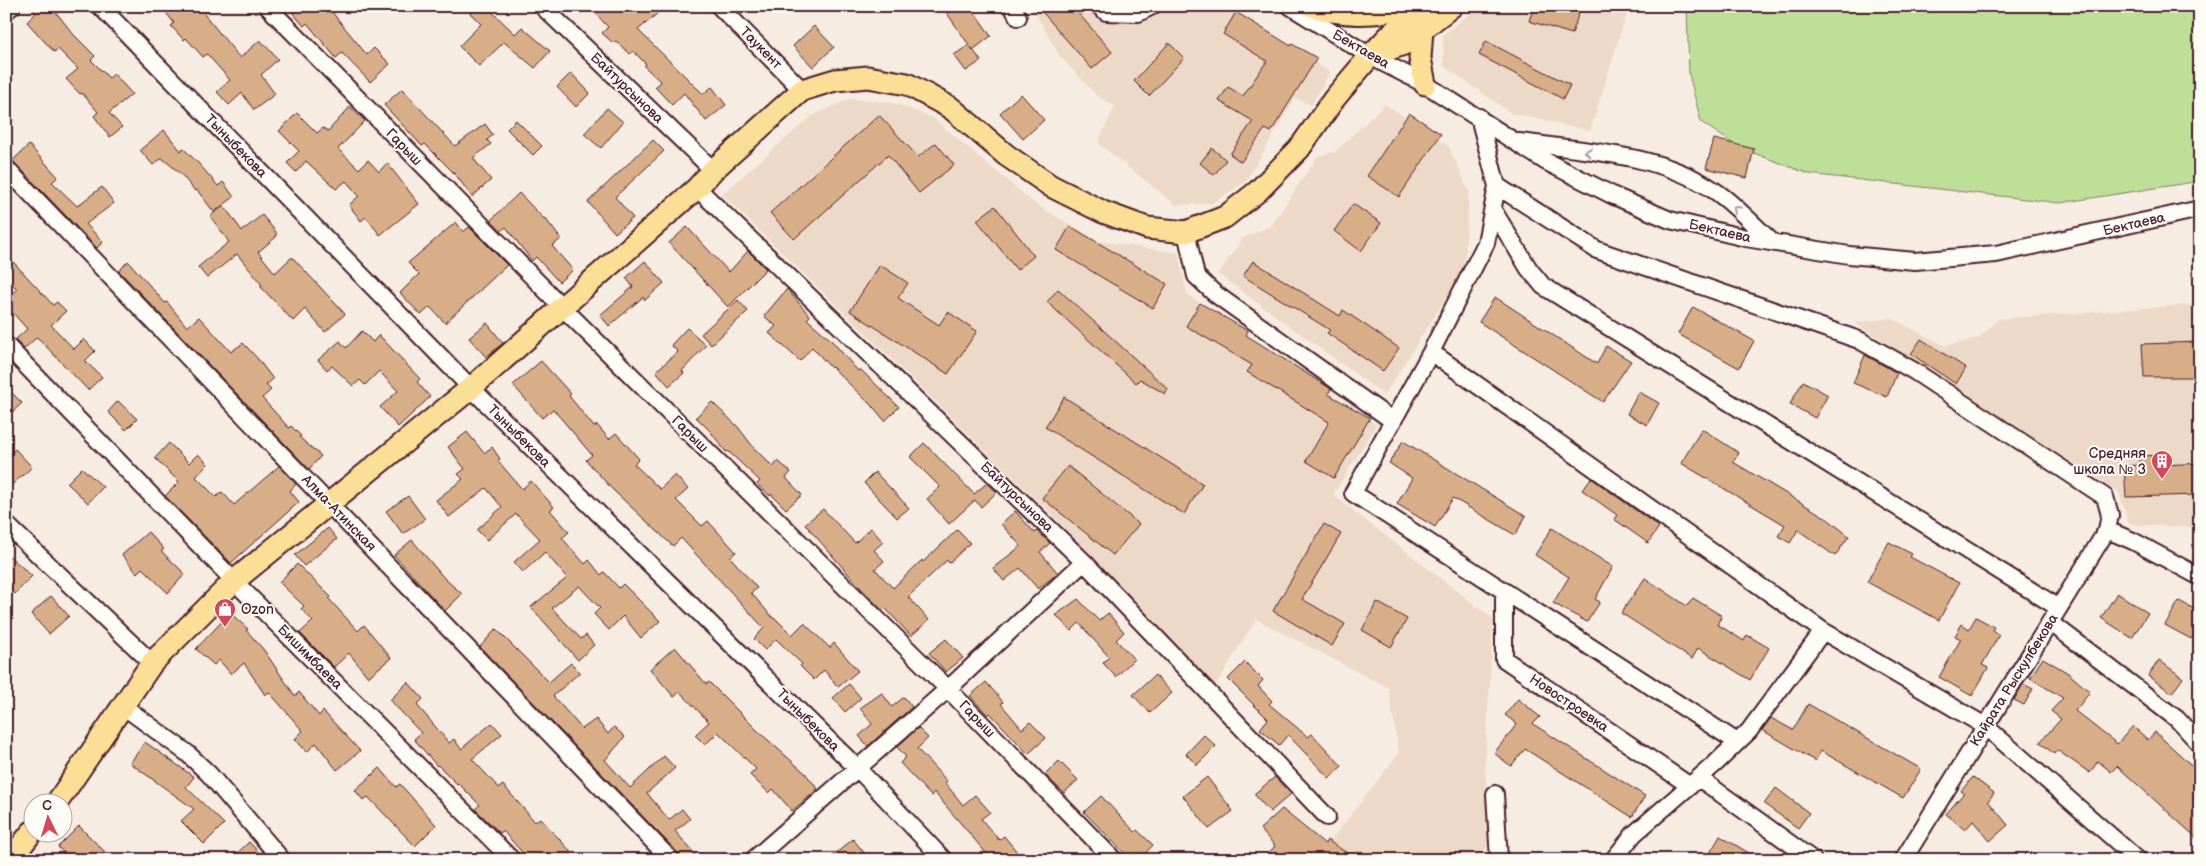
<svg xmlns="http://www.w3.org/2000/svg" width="2206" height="866" font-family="'Balsamiq Sans',sans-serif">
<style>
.built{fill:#edd9c7}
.green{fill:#bedf98;stroke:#847f62}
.building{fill:#d8ae89;stroke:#4a1f2b}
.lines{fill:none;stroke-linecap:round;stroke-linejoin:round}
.minor-casing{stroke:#4a1f2b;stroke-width:20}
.major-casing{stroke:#4a1f2b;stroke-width:25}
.minor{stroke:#fdfcf7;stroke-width:16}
.major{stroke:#fbdf96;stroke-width:21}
.oneway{stroke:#ac999b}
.labels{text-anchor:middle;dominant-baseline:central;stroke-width:4;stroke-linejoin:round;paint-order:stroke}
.street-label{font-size:14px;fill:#4a1f2b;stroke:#fdfcf7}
.poi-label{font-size:14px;fill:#4a1f2b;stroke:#fdfcf7;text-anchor:end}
</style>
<rect width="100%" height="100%" fill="#f6ece1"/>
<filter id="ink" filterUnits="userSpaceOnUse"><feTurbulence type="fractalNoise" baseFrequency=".02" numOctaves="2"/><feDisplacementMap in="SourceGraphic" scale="10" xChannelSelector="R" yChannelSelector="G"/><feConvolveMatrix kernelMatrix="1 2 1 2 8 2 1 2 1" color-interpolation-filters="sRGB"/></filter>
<g filter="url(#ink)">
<path class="built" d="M1031,6H1224L1330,72L1311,105L1295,98L1246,181L1213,203L1176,205L1098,143L1115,106L1096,95L1060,56Z
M1480,6H1629L1590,131L1511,113L1444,66L1443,35Z
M849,99L890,102L933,118L1035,204L1098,241L1178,253L1187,294L1376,425L1333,495L1493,619L1485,767L1490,844L1475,860H1316L1399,753L1389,688L1256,619L1215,686L1053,516L722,194L812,116Z
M1385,104L1449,147L1469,192L1464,270L1384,395L1218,274L1243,238L1271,226L1318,156L1335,152Z
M2200,304V528L2129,524L2119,492L1855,323L1891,318L1945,346L1979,338L1998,319Z"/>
<path class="green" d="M1687,6H2200V181L2060,203L1809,174L1738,147L1701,122L1689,74Z"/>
<path class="building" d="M29,6H51L74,35L95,56L91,60L109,78L114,74L132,94L109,113L122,127L110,137L94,116L98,112L82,93L80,94L66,79L78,69L58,49L54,52L27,22L36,13Z
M161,6H213L204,14L240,58L260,40L278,59L261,75L275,94L254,110L242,93L229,105L217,92L230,80L207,54L203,57L186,38L184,40L171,26L174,23Z
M298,6H327L367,55L374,48L390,64L370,82L342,53L336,58L307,23L304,26L292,12Z
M463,6H486L515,34L522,27L550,51L535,68L504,42L479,66L459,46L481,24Z
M589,6H666L638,30L703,94L712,87L726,105L706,121L684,93L672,105L655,87L661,82L644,66L646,64L633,51L630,54L616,41L613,43L602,33L608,27Z
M942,6H970L991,36L973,50L971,47L981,61L966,71L954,55L969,45Z
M1037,6H1072L1112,52L1092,69Z
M1534,6H1572L1580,9L1572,34L1529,21Z
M1236,12L1291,46L1292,44L1317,58L1271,132L1265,129L1241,162L1230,154L1253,121L1219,101L1228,87L1243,96L1267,61L1223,34Z
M814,26L834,47L813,67L793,46Z
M1486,41L1570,85L1563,99L1479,55Z
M1169,43L1184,58L1149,96L1134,81Z
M571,73L590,93L576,107L557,87Z
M402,89L455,146L485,124L493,135L487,140L491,144L473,158L491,180L472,197L456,175L425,144L422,146L384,105Z
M1021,94L1044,120L1023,139L1000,113Z
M350,107L365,121L338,149L359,169L368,160L379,172L387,163L419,204L380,235L366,217L361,221L349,205L359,196L346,181L336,189L306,161L296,172L287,163L299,151L279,131L297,113L317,133L323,128L328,131Z
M607,108L623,122L601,148L584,134Z
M1409,113L1441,134L1399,197L1367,176Z
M879,115L918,157L936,143L954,165L919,193L888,155L794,239L770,213Z
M516,120L542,146L533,155L507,129Z
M164,130L181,151L183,148L199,164L218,186L223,182L234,197L214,212L197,190L195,191L181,174L162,158L153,165L140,150Z
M1714,139L1754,149L1747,178L1706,168Z
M653,140L664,151L615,197L633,218L615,233L588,202Z
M29,145L58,177L52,182L77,206L102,187L114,203L86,224L103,242L97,248L13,161L6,158V153L13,160Z
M1212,148L1226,160L1214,175L1200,163Z
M519,193L544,219L545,218L561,239L552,246L573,270L559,282L536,257L532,261L506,227L501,231L491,220Z
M1353,204L1381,223L1361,251L1334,231Z
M224,206L242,231L262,215L276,232V237L258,252L275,273L292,257L345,314L325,332L305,309L293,321L260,286L262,285L237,254L207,278L198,267L229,242L210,216Z
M995,206L1034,256L1017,270L977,220Z
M456,222L463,232L469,227L507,265L445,323L430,307L421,315L400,293L419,274L408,263Z
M1070,226L1167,284L1153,308L1056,250Z
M687,227L729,272L748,251L766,269L728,307L669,243Z
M6,254L53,305L57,302L66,311L51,325L74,349L84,339L95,351L85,361L102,377L88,390L37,337L24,349L15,340L27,329L6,305V299L17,289L6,277Z
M128,261L165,303L167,302L187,327L199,317L231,352L243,343L257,358L273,379L266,385L271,390L262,398L289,428L291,426L301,436L299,437L321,456L309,469L119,271Z
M645,261L664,283L645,300L643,297L609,326L600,315L633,287L626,278Z
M1253,261L1340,316L1343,310L1399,348L1383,371L1327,333L1330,330L1243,276Z
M880,265L908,283L898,298L939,325L948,312L977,331L948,374L850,311Z
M787,289L810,316L807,319L831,340L858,371L860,369L899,407L885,421L875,409L832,367L831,368L812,347L800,361L769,333L776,326L764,316Z
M1058,289L1168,389L1165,394L1140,379L1136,383L1047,302Z
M1495,297L1597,364L1606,346L1631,361L1603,402L1479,322Z
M738,300L748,311L711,345L701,334Z
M1200,303L1248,331L1246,335L1331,389L1328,394L1370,418L1334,478L1306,461L1329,422L1247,372L1252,365L1186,326Z
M1693,307L1754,341L1739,368L1678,334Z
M487,323L503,343L486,357L469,338Z
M687,328L706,345L682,371L684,373L669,386L656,371L678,352L671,345Z
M362,331L373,342L379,335L420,379L417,382L430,397L398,427L380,407L398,391L379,371L365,385L360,380L353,386L332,366L327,370L318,360L340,341L346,348Z
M1921,339L1966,368L1956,384L1911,354Z
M2200,342V377H2144L2142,344Z
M1865,355L1897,373L1887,397L1853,383Z
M541,361L571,394L569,396L594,427L597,425L609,439L616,433L639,459L634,464L660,489L675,475L688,489L676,500L702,526L708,521L736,552L730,557L757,588L751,593L774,619L775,618L792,635L804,623L830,648L834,643L858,671L838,687L824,670L814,680L800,666L802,664L776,639L765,650L754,639L764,628L681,538L673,546L613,490L586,460L592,455L553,409L542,418L513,385Z
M1803,381L1828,395L1815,418L1790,404Z
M6,387L22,403L6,418Z
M1639,392L1659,403L1647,425L1627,414Z
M1064,397L1203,484L1184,514L1045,427Z
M118,401L137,419L126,430L108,412Z
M712,402L738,427L754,448L773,467L778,461L791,472L786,478L802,495L786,509L771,494L770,496L757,484L760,481L728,451L726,452L710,431L696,417Z
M1702,429L1739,453L1733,462L1825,517L1849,536L1835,556L1798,530L1790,543L1778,536L1785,525L1681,463Z
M467,432L484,453L492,447L500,459L498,461L522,489L531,481L554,507L550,510L569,532L562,538L585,564L589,560L601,575L604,572L619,588L623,584L660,621L641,638L623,616L609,630L594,614L600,608L579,586L552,608L581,639L586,635L594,645L578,660L531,607L567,578L545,552L523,572L514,562L540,539L516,514L487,540L477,530L502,507L486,488L449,517L436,500L463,479L458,474L465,469L448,447Z
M1403,441L1526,516L1515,535L1453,498L1435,527L1397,504L1412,478L1389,463Z
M169,443L189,463L198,454L208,464L196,477L216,497L222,492L234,505L279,466L296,484L290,491L299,502L231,563L165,496L179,482L155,458Z
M924,443L974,494L987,483L997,492L981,507L975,500L949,524L927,499L940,487L910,457Z
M15,449L32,467L6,490V458Z
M2163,455L2164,465L2200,463V495L2126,497L2124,466L2139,465V456Z
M1068,466L1139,524L1113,555L1042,498Z
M82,468L103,487L88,503L67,483Z
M875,472L909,508L897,518L864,483Z
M1591,478L1659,527L1648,543L1614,519L1617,515L1582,490Z
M408,496L425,519L403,534L386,511Z
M823,509L855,543L871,528L883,542L874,550L884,561L875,569L893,588L922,560L923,562L957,530L970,543L949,563L947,560L908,597L929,620L911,636L885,608L882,610L857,584L805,524Z
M1015,511L1035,533L1037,531L1050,543L1040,552L1058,573L1038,589L1020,568L1004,581L993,568L1021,546L1001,524Z
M1324,524L1341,534L1302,599L1345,624L1332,646L1273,611Z
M328,528L337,539L304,566L295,555Z
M1552,528L1613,567L1595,599L1600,602L1587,622L1553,603L1569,577L1535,555Z
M148,532L164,549L161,551L185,574L168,593L142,568L137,573L122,555Z
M412,540L444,578L462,594L445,611L394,555Z
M1889,542L1912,554L1910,557L1959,583L1939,620L1867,582Z
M6,553L32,576L15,594L6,587Z
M297,564L331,597L329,599L358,631L364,625L391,658L368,677L349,653L334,667L300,633L313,621L301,609L304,606L279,582Z
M1645,578L1687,606L1693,598L1722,616L1717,624L1744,641L1747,635L1769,648L1750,680L1698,648L1692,659L1621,613Z
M2117,593L2148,613L2132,638L2101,618Z
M51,596L69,616L49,634L31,614Z
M1078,599L1099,621L1108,613L1124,632L1116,640L1134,659L1116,677L1103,663L1109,657L1079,623L1071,631L1056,615Z
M2179,601L2200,612V625L2191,639L2165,625Z
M1377,602L1407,619L1391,647L1362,630Z
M230,613L248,629L246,630L263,649L295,696L299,692L319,716L323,711L360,751L337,770L316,743L307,752L295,739L303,731L269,692L265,695L244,663L231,674L219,660L214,665L196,649Z
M1976,617L1994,627L1992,630L1999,635L1982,665L1988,668L1972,696L1939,677L1961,639L1955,636L1962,624L1969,629Z
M496,629L549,682L571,663L580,672L553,696L582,729L596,719L608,734L614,727L625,737L605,760L630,788L664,756L675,768L647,793L669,820L682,809L690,819L675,831L700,860H681L678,853L480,647Z
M946,639L963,658L946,672L929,653Z
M675,647L706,684L709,682L759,732L805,773L818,789L792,811L773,789L769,793L750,775L756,769L718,732L705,745L695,735L709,722L680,692L674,697L650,669Z
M2043,658L2068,673L2090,692L2075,711L2108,737L2117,744L2133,726L2148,740L2155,732L2200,773V841L2117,766L2111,772L2098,761L2090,773L2057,750L2054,754L2040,742L2061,719L2051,711L2063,698L2030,678Z
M2159,660L2183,678L2172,693L2148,676Z
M1245,662L1263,680L1258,686L1272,701L1269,704L1308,737L1312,734L1342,766L1329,778L1288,735L1279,745L1260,729L1268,719L1228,679Z
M1155,675L1172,693L1150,713L1133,695Z
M408,682L423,699L417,705L449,743L454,739L461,749L492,723L502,734L472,759L499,788L503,785L535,822L540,818L572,853L565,860H529L503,831L500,833L475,809L480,805L458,783L457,784L438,765L437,766L414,739L421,733L390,700Z
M986,682L1003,702L1001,704L1022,729L1030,722L1046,738L1028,754L990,713L988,715L970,696Z
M849,684L861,698L845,712L833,698Z
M2023,684L2033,689L2024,705L2014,700Z
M882,693L892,707L904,697L912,707L868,746L859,736L872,724L860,708Z
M1518,699L1540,717L1533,724L1645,796L1632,817L1525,749L1511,766L1494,753L1517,724L1505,715Z
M1808,704L1921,769L1903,798L1821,751L1815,761L1762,730L1771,718L1793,730Z
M918,728L928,738L917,749L947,781L945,783L963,805L975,795L990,812L981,819L999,840L1004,836L1017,852L1007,860H992L934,792L931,796L900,763L906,757L897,747Z
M1204,735L1216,746L1197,765L1186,754Z
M145,742L194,777L186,787L224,824L204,844L181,821L194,809L130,763Z
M1059,761L1078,780L1064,793L1045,775Z
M380,768L396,787L400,784L436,825L415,846L368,797L363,800L355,790Z
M1207,777L1233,811L1209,829L1183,796Z
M1275,777L1291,794L1270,812L1254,794Z
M1973,777L1994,793L1988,801L2008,825L1990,841L1973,821L1965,830L1946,814L1964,793L1961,791Z
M1776,788L1809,813L1798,828L1764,804Z
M1101,796L1135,832L1137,830L1153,845L1139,860H1131L1084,812Z
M1282,809L1325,844L1327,840L1358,860H1275L1268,854L1275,846L1260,829Z
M79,826L105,852L97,860H70L58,847Z
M1720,836L1761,860H1706Z
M853,839L870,860H828Z
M249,842L266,860H230Z"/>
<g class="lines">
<g class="minor-casing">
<path id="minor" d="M100,6L471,388L858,769L944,860
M267,6L563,308L948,689L1114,860
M542,6L713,170
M719,6L802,90
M1012,6L1018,17
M1099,6L1106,12L1138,13L1152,6
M1290,6L1370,56L1425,84L1545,161L1614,196L1670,220L1746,238L1849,255L1915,261L1996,254L2200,209
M6,11L12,6
M1479,117L1497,186L1486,243L1431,352L1353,493L1737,742
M1519,142C1584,151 1659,153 1715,191C1735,204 1754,226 1772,242
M6,168L671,860
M1497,186L1597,250L1859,340L1914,371L2105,497L2110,515L2107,530L1903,860
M697,188L1084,562L1327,817
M1493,210L1529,269L1543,286L2059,608
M1186,232L1196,276L1214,293L1393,421
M6,345L234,581L512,860
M1431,352L1823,631L1985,726L2138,860
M6,524L152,663
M2107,530L2133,541L2200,577
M1504,591V659L1690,786
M2050,622L2177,719L2200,744
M123,706L187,753L209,774L282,860
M1699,778L1813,860
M1495,794L1499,860
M753,860L948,689L1084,562
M1613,860L1634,834L1716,763L1749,731L1823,631"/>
</g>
<g class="major-casing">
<path id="major" d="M1312,6C1340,15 1377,17 1405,6
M1422,30L1420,58L1425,84
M1375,54L1404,44L1452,6
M56,804L152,663L234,581L471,388L697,188L713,170L802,90L835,80L868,77L907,84L951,108L1006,155L1051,186L1103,212L1147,228L1186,232L1225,217L1258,191L1299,149L1334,99L1370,56L1393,32L1424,6
M10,860L32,832"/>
</g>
<use href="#minor" class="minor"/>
<use href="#major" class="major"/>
</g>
<defs><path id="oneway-chevron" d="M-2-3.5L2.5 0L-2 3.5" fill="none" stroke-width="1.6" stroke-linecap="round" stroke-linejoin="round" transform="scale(1.25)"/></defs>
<g class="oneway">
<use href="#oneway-chevron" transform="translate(1588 152) rotate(-172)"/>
<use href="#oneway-chevron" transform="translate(1736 209) rotate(-137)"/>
</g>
</g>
<defs>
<g id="building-pin" transform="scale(1.125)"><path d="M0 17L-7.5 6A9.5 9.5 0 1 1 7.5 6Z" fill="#d1495b" stroke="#fdfcf7"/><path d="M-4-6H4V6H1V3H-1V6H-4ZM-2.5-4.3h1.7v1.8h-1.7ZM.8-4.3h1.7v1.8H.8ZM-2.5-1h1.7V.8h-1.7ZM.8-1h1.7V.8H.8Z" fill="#fff"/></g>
<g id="shop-pin" transform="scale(1.125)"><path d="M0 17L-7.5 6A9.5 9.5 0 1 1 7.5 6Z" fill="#d1495b" stroke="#fdfcf7"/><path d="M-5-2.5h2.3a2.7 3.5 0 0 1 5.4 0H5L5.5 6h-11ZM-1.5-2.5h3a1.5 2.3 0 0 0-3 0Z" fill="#fff"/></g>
</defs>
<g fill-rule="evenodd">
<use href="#building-pin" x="2162" y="461"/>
<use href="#shop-pin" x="225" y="609"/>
</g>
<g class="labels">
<g class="street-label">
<text transform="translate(761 48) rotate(45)">Таукент</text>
<text transform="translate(1361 49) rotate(30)">Бектаева</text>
<text transform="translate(627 88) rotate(44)">Байтурсынова</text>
<text transform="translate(236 146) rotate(46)">Тыныбекова</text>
<text transform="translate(404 147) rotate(46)">Гарыш</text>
<text transform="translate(2134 224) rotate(-13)">Бектаева</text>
<text transform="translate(1720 231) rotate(13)">Бектаева</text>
<text transform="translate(690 434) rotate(45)">Гарыш</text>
<text transform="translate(519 436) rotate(45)">Тыныбекова</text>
<text transform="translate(1017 497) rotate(44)">Байтурсынова</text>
<text transform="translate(339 513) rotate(46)">Алма-Атинская</text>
<text transform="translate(310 657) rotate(45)">Бишимбаева</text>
<text transform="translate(2014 680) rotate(-58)">Кайрата Рыскулбекова</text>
<text transform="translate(1569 703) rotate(34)">Новостроевка</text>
<text transform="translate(977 719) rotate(46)">Гарыш</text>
<text transform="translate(808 720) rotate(45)">Тыныбекова</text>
</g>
<g class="poi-label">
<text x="2146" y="453">Средняя<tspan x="2146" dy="16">школа № 3</tspan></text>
<text x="241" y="609" text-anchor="start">Ozon</text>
</g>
</g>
<rect width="2206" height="866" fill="none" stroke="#fdfcf7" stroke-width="25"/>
<rect x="12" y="12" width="2181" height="841" fill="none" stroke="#4a1f2b" stroke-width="2" filter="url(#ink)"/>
<g transform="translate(48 818) rotate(355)"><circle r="24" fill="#fdfcf7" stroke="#b5a4a5"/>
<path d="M0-4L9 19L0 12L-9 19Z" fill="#d1495b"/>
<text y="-8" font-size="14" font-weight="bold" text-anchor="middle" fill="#4a1f2b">С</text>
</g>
</svg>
